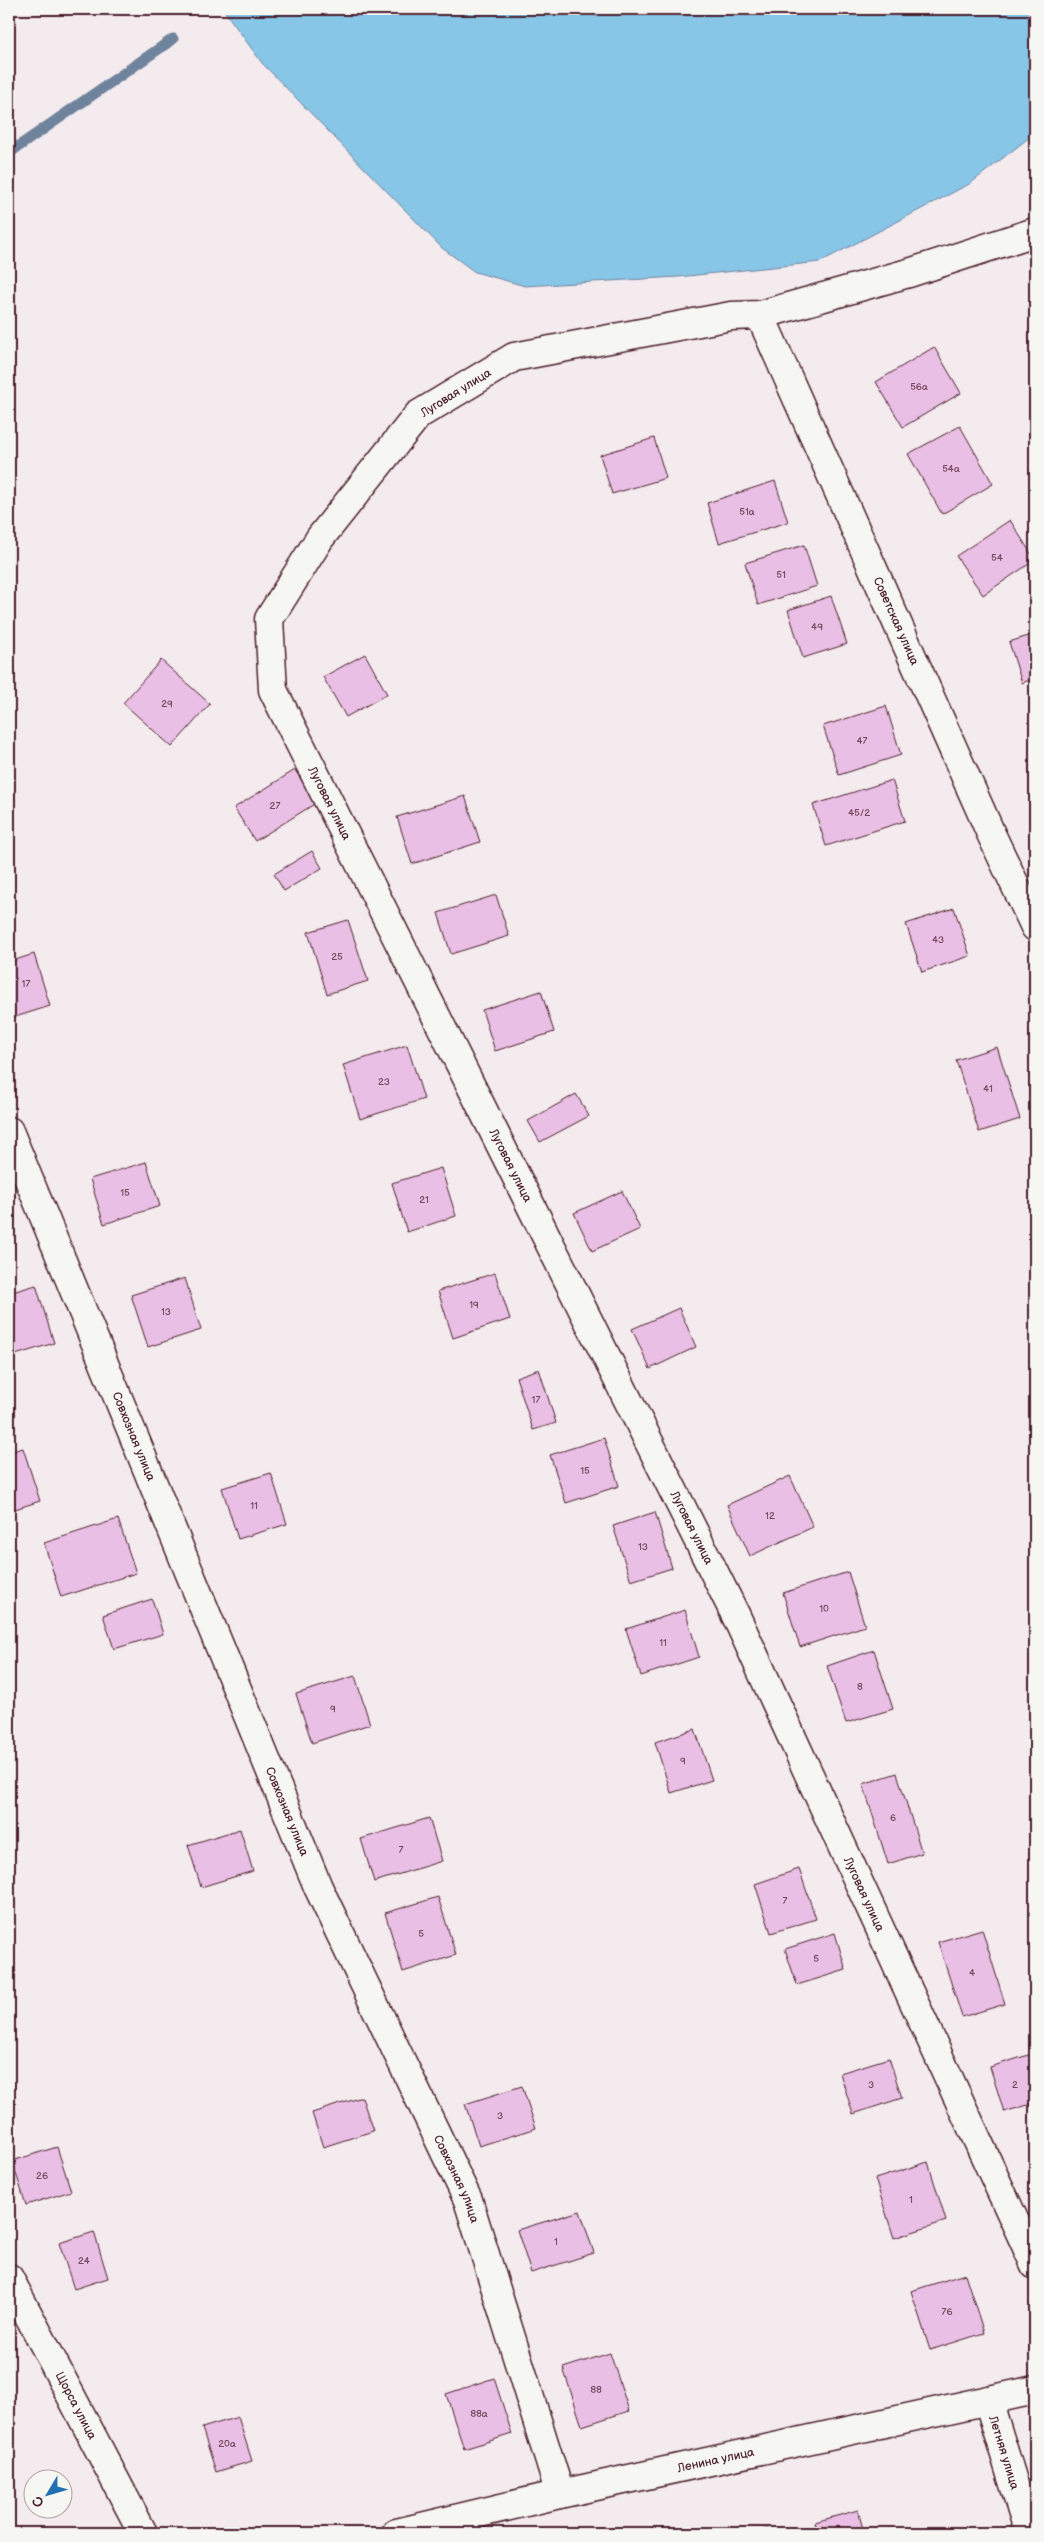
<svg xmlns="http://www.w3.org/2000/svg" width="1044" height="2542" font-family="'Balsamiq Sans',sans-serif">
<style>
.water{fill:#88c6e8;stroke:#6f839c}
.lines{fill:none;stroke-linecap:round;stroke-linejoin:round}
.stream{stroke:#6f839c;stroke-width:11}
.building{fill:#eabfe5;stroke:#4a1f2b}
.street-casing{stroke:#4a1f2b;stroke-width:31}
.street{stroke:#f6f6f2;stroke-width:28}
.labels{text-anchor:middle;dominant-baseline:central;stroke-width:4;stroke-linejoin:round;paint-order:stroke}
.number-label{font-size:10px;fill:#72475a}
.street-label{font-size:12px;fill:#4a1f2b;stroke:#f6f6f2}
</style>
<rect width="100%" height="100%" fill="#f4ebef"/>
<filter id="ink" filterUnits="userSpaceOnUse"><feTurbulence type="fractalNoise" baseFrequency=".02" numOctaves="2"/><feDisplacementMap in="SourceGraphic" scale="10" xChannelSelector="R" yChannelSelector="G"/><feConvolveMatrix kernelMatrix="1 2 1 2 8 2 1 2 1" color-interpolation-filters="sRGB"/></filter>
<g filter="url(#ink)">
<path class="water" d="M223,9H1035V133L971,183L820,262L678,277L525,286L475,272L442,248L262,63Z"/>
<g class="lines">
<path class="stream" d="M9,153L173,39"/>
</g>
<path class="building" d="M934,347L961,393L903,427L876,382Z
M960,426L993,484L942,514L908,454Z
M654,438L666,478L612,494L600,455Z
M775,481L788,522L719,543L707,503Z
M1010,520L1035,560L983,595L956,556Z
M804,545L817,586L758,605L745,563Z
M831,596L847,644L803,658L788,610Z
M1035,634V678L1022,683L1009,642Z
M365,654L387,694L346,717L323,677Z
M161,660L210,704L172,747L123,703Z
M886,706L901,755L839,775L823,726Z
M295,770L316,803L255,841L234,808Z
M892,780L905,821L826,846L813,805Z
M465,796L480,842L412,864L397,817Z
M312,851L322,868L284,891L274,874Z
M496,895L509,936L451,954L438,913Z
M954,908L970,956L922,972L906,924Z
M348,920L368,981L327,994L308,932Z
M34,954L50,1006L9,1019V962Z
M541,991L554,1032L495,1051L482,1010Z
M407,1045L424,1099L360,1119L343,1065Z
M997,1047L1020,1119L979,1132L956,1060Z
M576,1094L589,1116L540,1142L528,1121Z
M146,1162L160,1206L104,1224L90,1179Z
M441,1168L456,1216L407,1232L392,1183Z
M622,1191L640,1229L592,1251L574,1213Z
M495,1273L510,1319L453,1338L438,1291Z
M185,1278L201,1330L148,1347L131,1295Z
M36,1285L54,1343L9,1357V1293Z
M679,1308L696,1347L650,1369L632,1329Z
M539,1369L556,1423L533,1430L516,1377Z
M604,1438L619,1486L566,1503L550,1455Z
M23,1448L40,1501L9,1511V1452Z
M271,1473L287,1524L238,1539L222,1488Z
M790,1476L813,1527L750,1556L727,1505Z
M655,1512L672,1568L631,1581L613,1526Z
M118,1519L136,1573L61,1597L44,1543Z
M848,1572L865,1626L800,1647L783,1593Z
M152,1599L163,1634L114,1649L103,1615Z
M685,1610L699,1657L641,1676L626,1629Z
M874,1650L893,1709L846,1723L827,1666Z
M355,1676L370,1724L312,1743L296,1694Z
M695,1729L712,1780L671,1793L655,1742Z
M897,1773L922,1853L888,1864L863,1784Z
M429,1818L442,1861L374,1882L361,1839Z
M240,1829L253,1871L201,1887L188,1845Z
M799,1869L816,1919L771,1933L755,1884Z
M438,1897L456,1955L403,1972L385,1913Z
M982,1929L1005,2004L962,2017L938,1942Z
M835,1933L846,1970L797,1985L785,1949Z
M1035,2053V2103L1004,2112L990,2067Z
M889,2058L902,2098L853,2114L840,2073Z
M522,2086L536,2128L479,2146L465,2104Z
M362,2097L373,2131L323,2147L312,2113Z
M57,2147L71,2191L26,2205L12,2161Z
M928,2162L946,2221L894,2238L875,2179Z
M580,2211L594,2253L531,2273L517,2230Z
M94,2232L108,2278L74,2289L59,2243Z
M965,2274L984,2333L930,2350L911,2291Z
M610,2353L629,2411L582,2426L563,2368Z
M494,2378L512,2434L464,2449L446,2394Z
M238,2417L252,2461L216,2472L202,2428Z
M858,2510L864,2533H818L815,2522Z
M768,2529L769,2533H751Z"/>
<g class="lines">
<g class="street-casing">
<g id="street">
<path id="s1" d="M1035,232L912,272L760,315L731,316L514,357L418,415L320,538L269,619L273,690L736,1616L1035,2265"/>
<path id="s2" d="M760,315L992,836L1035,927"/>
<path id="s3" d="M9,1131L318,1887L468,2200L560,2494"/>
<path id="s4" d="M9,2278L143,2533"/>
<path id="s5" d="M988,2400L1029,2533"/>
<path id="s6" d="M396,2533L560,2494L1035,2390"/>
</g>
</g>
<use href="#street" class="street"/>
</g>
</g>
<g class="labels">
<g class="number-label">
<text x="919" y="387">56а</text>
<text x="951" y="469">54а</text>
<text x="747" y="512">51а</text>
<text x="997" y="558">54</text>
<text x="781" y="575">51</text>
<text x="817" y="627">49</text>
<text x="167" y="704">29</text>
<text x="862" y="741">47</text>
<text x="275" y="806">27</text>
<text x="859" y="813">45/2</text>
<text x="938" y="940">43</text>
<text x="337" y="957">25</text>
<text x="26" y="984">17</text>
<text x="384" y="1082">23</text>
<text x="988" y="1089">41</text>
<text x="125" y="1193">15</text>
<text x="424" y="1200">21</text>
<text x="474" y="1305">19</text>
<text x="166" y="1312">13</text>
<text x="536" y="1400">17</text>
<text x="585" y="1471">15</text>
<text x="254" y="1506">11</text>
<text x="770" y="1516">12</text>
<text x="643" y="1547">13</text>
<text x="824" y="1609">10</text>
<text x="663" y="1643">11</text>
<text x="860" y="1687">8</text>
<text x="333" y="1709">9</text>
<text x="683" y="1761">9</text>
<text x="893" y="1818">6</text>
<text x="401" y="1850">7</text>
<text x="785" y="1901">7</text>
<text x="421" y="1934">5</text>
<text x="816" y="1959">5</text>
<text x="972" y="1973">4</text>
<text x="871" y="2085">3</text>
<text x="1015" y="2085">2</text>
<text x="500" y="2116">3</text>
<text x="42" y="2176">26</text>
<text x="911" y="2200">1</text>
<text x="556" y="2242">1</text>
<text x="84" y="2261">24</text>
<text x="947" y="2312">76</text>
<text x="596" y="2390">88</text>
<text x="479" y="2414">88а</text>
<text x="227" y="2444">20а</text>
</g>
<g class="street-label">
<text transform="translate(456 393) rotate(-32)">Луговая улица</text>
<text stroke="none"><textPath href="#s2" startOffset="335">Советская улица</textPath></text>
<text stroke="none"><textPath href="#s1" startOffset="1100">Луговая улица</textPath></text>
<text stroke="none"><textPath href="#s1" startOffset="1505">Луговая улица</textPath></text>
<text stroke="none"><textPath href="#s3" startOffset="330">Совхозная улица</textPath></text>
<text stroke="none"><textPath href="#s1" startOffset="1910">Луговая улица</textPath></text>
<text stroke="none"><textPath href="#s3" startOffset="735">Совхозная улица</textPath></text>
<text stroke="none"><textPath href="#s1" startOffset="2315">Луговая улица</textPath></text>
<text stroke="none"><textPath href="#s3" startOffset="1140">Совхозная улица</textPath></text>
<text stroke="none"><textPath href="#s4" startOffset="144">Щорса улица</textPath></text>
<text stroke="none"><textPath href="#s5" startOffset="55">Летняя улица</textPath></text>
<text stroke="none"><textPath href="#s6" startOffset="328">Ленина улица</textPath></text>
</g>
</g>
<rect width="1044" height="2542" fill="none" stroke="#f6f6f2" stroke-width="30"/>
<rect x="15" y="15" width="1014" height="2512" fill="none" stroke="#4a1f2b" stroke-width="2" filter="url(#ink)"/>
<g transform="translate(48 2494) rotate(232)"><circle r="24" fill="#f6f6f2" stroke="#b1a0a2"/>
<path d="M0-4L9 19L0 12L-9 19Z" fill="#1f6fb2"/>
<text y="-8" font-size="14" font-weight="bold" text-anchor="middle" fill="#4a1f2b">С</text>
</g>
</svg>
